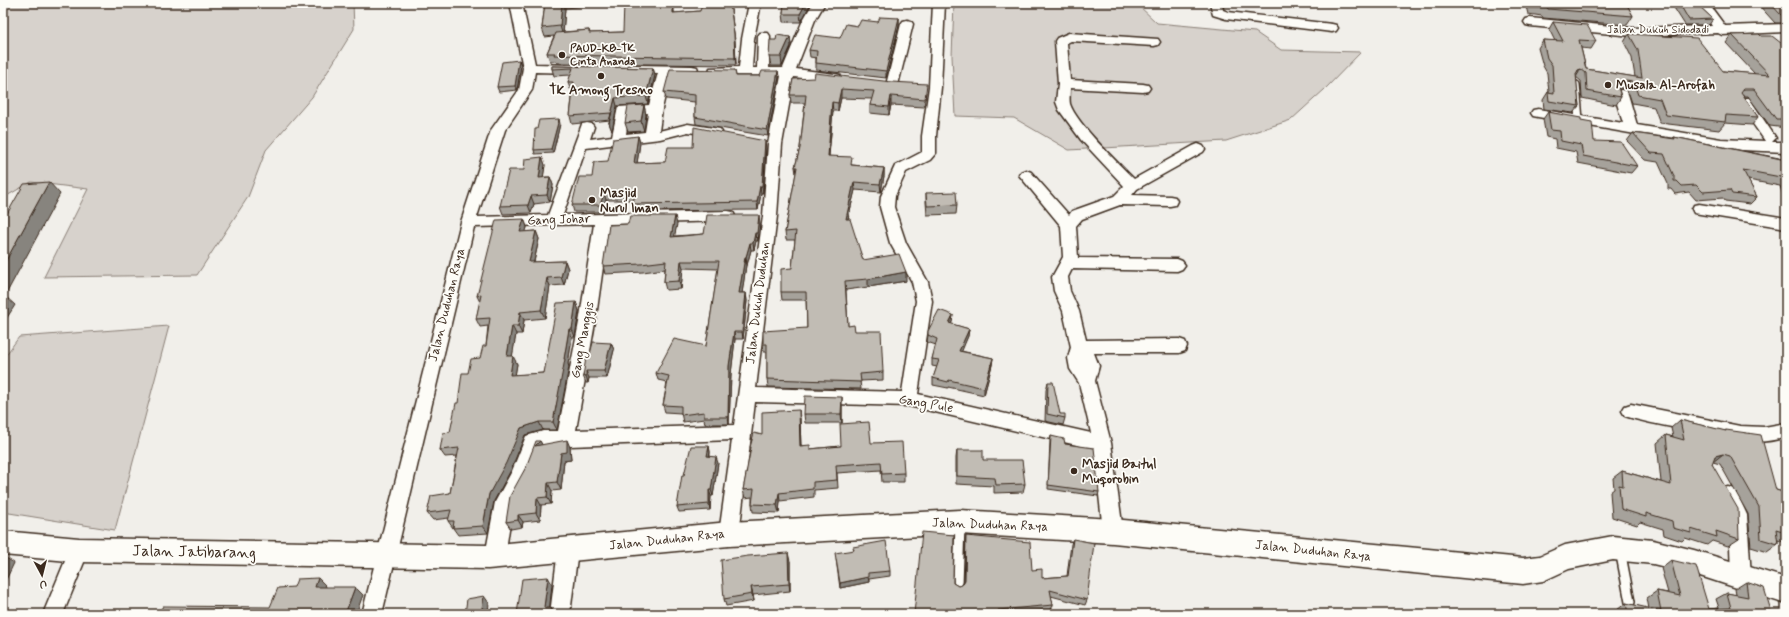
<svg xmlns="http://www.w3.org/2000/svg" width="1789" height="617" font-family="Mynerve,sans-serif">
<style>
.green{fill:#d7d2cc;stroke:#897e75}
.lines{fill:none;stroke-linecap:round;stroke-linejoin:round}
.lane-far1-casing{stroke:#3b2a1e;stroke-width:10}
.lane-casing{stroke:#3b2a1e;stroke-width:12}
.street-casing{stroke:#3b2a1e;stroke-width:3}
.secondary-casing{stroke:#3b2a1e;stroke-width:3}
.lane-far1{stroke:#fdfcf7;stroke-width:7}
.lane{stroke:#fdfcf7;stroke-width:9}
.street{fill:#fdfcf7;fill-rule:evenodd}
.secondary{fill:#fdfcf7;fill-rule:evenodd}
.wall{fill:#a6a29b;stroke:#3b2a1e}
.shaded-wall{fill:#87847e;stroke:#3b2a1e}
.building{fill:#c1bcb4;stroke:#3b2a1e}
.poi-dot{fill:#3b2a1e;stroke:#fdfcf7;stroke-width:1.5}
.labels{text-anchor:middle;dominant-baseline:central;stroke-width:3.5;stroke-linejoin:round;paint-order:stroke}
.far-street-label{font-size:11px;fill:#3b2a1e;stroke:#fdfcf7}
.far-poi-label{font-size:11px;font-weight:bold;fill:#3b2a1e;stroke:#fdfcf7;text-anchor:start}
.poi-label{font-size:13px;font-weight:bold;fill:#3b2a1e;stroke:#fdfcf7;text-anchor:start}
.street-label{font-size:13px;fill:#3b2a1e;stroke:#fdfcf7}
.near-street-label{font-size:16px;fill:#3b2a1e;stroke:#fdfcf7}
</style>
<rect width="100%" height="100%" fill="#f1efea"/>
<filter id="ink" filterUnits="userSpaceOnUse"><feTurbulence type="fractalNoise" baseFrequency=".025" numOctaves="2"/><feDisplacementMap in="SourceGraphic" scale="8" xChannelSelector="R" yChannelSelector="G"/><feConvolveMatrix kernelMatrix="1 2 1 2 8 2 1 2 1" color-interpolation-filters="sRGB"/></filter>
<g filter="url(#ink)">
<path class="green" d="M6,3H353L354,29L312,97L266,150L248,197L197,275L44,277L88,189L31,182L3,198V4Z
M954,3H1136L1157,23L1255,32L1281,50L1361,52L1325,89L1291,120L1226,141L1069,150L1014,118L955,116L952,56Z
M169,326L115,530L3,512V359L19,337Z"/>
<g class="lines">
<g class="lane-far1-casing">
<path id="lane-far1" d="M1576,85L1579,120"/>
</g>
<g class="lane-casing">
<path id="lane" d="M1620,550L1630,602
M958,585L960,524"/>
</g>
<g class="street-casing">
<path id="street" d="M510,3H522L535,64L574,65L579,66L580,69L579,72L574,73L535,72L532,90L505,130L477,217L548,215L582,124L587,123L592,124L594,127L590,139L612,136L618,107L649,105L658,73L628,72L627,69L628,66L633,65L692,66L697,67L698,70L697,73L670,74L662,109L659,131L688,124L720,129L722,132L720,135L715,136L688,132L660,139L586,148L563,215L728,211L733,212L735,216L733,220L728,221L609,224L596,317L576,430L734,425L763,216L768,144L781,76L715,75L710,74L709,71L710,68L739,67L742,39L749,3H761L754,39L752,68H757L758,36L760,33H768L770,36L769,68H783L803,20L813,3H825L815,20L796,69L835,74L840,75L841,78L840,81L835,82L794,77L782,144L777,216L756,388L902,392L916,301L912,282L890,243L880,207L881,196L895,166L922,152V136L929,87L933,3H945L941,87L936,136V153L930,160L906,172L895,196L894,207L906,243L928,282L932,301L918,394L1091,433L1079,383L1070,369L1068,358L1071,347L1063,311L1054,291L1052,277L1063,257L1061,226L1019,175L1021,172L1026,170L1031,172L1069,215L1072,211L1114,196L1124,186L1081,140L1059,110L1056,102L1058,84L1055,41L1057,38L1069,33L1158,39L1160,42L1158,45L1154,46L1071,41L1067,43L1070,80L1143,84L1148,85L1150,88L1148,91L1143,92L1070,88C1070,93 1069,99 1070,104C1076,123 1118,163 1134,179L1193,146L1198,144L1203,146L1205,149L1203,152L1137,189L1132,195L1170,196L1175,197L1177,201L1175,205L1170,206L1120,205L1082,219L1076,226L1078,258L1177,259L1182,261L1185,265L1182,269L1177,271L1072,269L1068,277L1070,291L1079,311L1086,340L1179,339L1185,341L1187,346L1185,351L1179,353H1094L1099,366L1095,381L1111,443L1123,531L1120,537L1113,540L1106,537L1103,531L1094,449L909,406L755,402L739,534L736,540L729,543L722,540L719,534L732,440L543,447H539L529,474L513,503L505,556L502,562L495,565L488,562L485,556L495,502L512,471L526,436L543,431H558L580,317L594,224L474,227L382,614H362L461,222L491,130L519,90L523,68ZM648,113L645,132L626,134L629,114Z
M1210,3H1222L1223,10L1228,12L1332,24L1336,25L1338,28L1336,31L1332,32L1226,19L1213,15Z
M1696,3H1708L1725,26L1786,24V32L1722,35L1718,33L1632,36L1530,26L1526,25L1524,22L1526,19L1530,18L1632,28L1712,26Z
M907,20L911,21L913,24L898,85L897,88H887L886,85L901,24L903,21Z
M1621,90L1626,91L1628,94L1637,125L1721,139L1765,141L1737,101L1739,98H1749L1776,138L1772,142H1786V152L1721,149L1538,117L1533,116L1531,113L1533,110L1538,109L1623,123L1614,94L1616,91Z
M1699,204L1786,218V228L1694,213L1692,209L1694,205Z
M1631,404L1740,426L1764,427L1786,423V437C1753,448 1724,437 1692,431C1669,426 1646,423 1625,416L1622,411L1625,406Z
M1728,487L1735,489L1747,515L1751,577L1748,584L1741,586L1734,584L1731,577L1729,515L1719,495L1721,489Z
M79,541L86,544L89,550L63,614H43L72,544Z
M568,541L575,544L578,550L570,614H550L558,550L561,544Z"/>
</g>
<g class="secondary-casing">
<path id="secondary" d="M960,510L1113,519L1523,558L1540,556L1565,545L1613,536L1653,540L1694,550L1786,578V604L1694,574L1653,564L1613,560L1569,569L1543,581L1523,584L1113,543L960,534L729,546L488,569L79,562L3,555V531L79,538L488,545L729,522Z"/>
</g>
<use href="#lane-far1" class="lane-far1"/>
<use href="#lane" class="lane"/>
<use href="#street" class="street"/>
<use href="#secondary" class="secondary"/>
</g>
<path class="wall" d="M545,3H601V5L565,8L563,32L589,30L590,33L623,32L642,5L673,3L674,13L700,11L730,3L735,41L736,65L557,63L556,61H550L547,53L554,36L545,37L542,28Z
M784,3H811L801,22H784L783,14Z
M1525,3H1626L1633,16L1627,25L1543,18L1542,16L1528,14Z
M1671,3H1702L1703,4L1701,8L1713,19L1709,25H1685Z
M1757,3H1786V23H1775Z
M899,18V26L886,78L816,70V58L810,57L809,50L840,38L858,26Z
M1553,22L1596,41L1591,49L1581,48L1586,69L1635,77L1632,58L1624,42L1629,34L1723,71L1755,74L1726,43L1732,35L1761,36L1786,47V128L1770,126L1748,96H1743L1758,117L1752,125L1725,123L1719,130L1660,123L1654,107L1632,103L1629,94L1626,90L1621,89H1619L1621,97L1616,105L1582,98L1581,81L1576,77L1579,106L1573,113L1544,109L1543,100L1548,92H1549L1547,73L1543,66L1538,48L1543,40L1555,41L1549,29Z
M790,37L791,46L782,66H771L769,57L776,40Z
M519,60L521,65L517,90L499,92L497,87Z
M552,66L653,68L655,75L648,104L617,106L612,131L609,123L610,120L572,124L570,116L573,89H570L568,82L571,75L554,76L552,69Z
M735,70L736,76H760L778,71L779,77L768,136L696,124L695,117V102L666,99L664,92Z
M793,79L926,92L924,107L891,105L889,115L870,113V105L872,99L841,98L838,111H833L829,156L852,165L884,168V176L881,192L855,190L848,219L863,260L906,281L868,287L846,290L848,326L855,331L883,372V380L860,381L861,389L768,387L767,379V352H764L763,344L807,328L806,300H782L781,292L792,268L795,240H786L785,232L796,173L795,167L800,148L805,103H791L790,95Z
M644,105L646,115L644,131L628,132L625,123Z
M1548,112L1581,120L1594,141L1637,166L1631,173L1578,163L1576,152L1556,148L1555,139L1546,137L1543,119Z
M560,124L553,153L535,154L534,150L537,129Z
M1633,133L1673,138L1674,137L1784,159L1781,153L1786,148V205L1780,186L1748,180L1757,197L1750,204L1725,201L1723,198L1696,200L1689,192L1675,194L1671,189H1668V184L1658,162L1645,160L1627,141Z
M638,136L640,143L637,163L665,162L766,148L763,193H761L758,210L635,211L633,204L634,200H606L603,212H574L572,205L592,177L608,161Z
M542,157L545,165L543,177H550L553,185L550,202L534,204L531,213L503,214L500,206L524,170Z
M926,193L957,205L956,214L927,215L926,202Z
M524,219L527,227L526,232L536,231L539,239L534,262L565,261L568,269L564,285L550,286L545,318L524,320L522,334H516L512,356L517,364L515,375L544,373L576,302L579,311L575,337H572L568,364L569,367L557,430H543L525,435L511,470L494,501L488,533L458,535L448,521L449,518L433,520L427,513L450,493L457,456L445,457L440,450L450,432L468,373L480,358L486,346L488,326L480,327L476,319L480,302L477,296Z
M760,223L758,241H756L754,250H751L747,265H746L742,293H746L747,301L743,339H735L731,374L729,424H705L704,419L683,422L681,413L665,412L663,405L667,382L658,380L656,373L706,346L718,269L683,268L681,289L666,290L664,282L665,269L643,272L605,274L603,266L628,224H677L674,236L704,234Z
M953,315L952,322L951,324L969,329L968,336L961,351L993,358L992,365L984,395L948,387V388L933,385V378L937,367L932,366V359L936,345L927,342L928,335Z
M611,343L614,350L607,378H589L588,383H586L583,376L589,358Z
M1048,382L1060,414L1065,418L1063,425L1045,421L1046,390Z
M842,406V423H805L804,414Z
M800,418L801,445L810,449L871,443L904,473V482H882L881,470L837,473L838,488L814,490V497L780,501L779,513L753,512L752,504V497L745,498L743,490L751,451L750,447L762,435Z
M1680,420L1724,431L1726,430L1776,490L1786,493V543L1778,540V544L1767,552L1751,547L1748,514L1720,464L1713,462L1712,464L1739,539L1728,546L1712,541L1707,545L1685,538L1682,541L1664,535L1663,529L1640,522L1637,525L1612,517L1610,492L1614,489L1613,478L1622,471L1661,482L1657,443L1666,435L1673,437L1671,428Z
M1051,436L1065,444L1099,492L1098,496L1048,489L1050,440Z
M540,441L542,445L570,447L571,460L564,461L561,490L552,491L551,504L541,505L540,520L523,522L522,527L511,529L506,522L526,467Z
M709,446L710,452V456L718,463L713,496H711L710,510L679,512L677,507L684,475Z
M957,450L983,460L1025,484L1023,492L994,493V486L956,484V458Z
M966,536L1032,570L1042,578L1067,576L1071,544L1073,539L1087,600L1085,605L1051,596L1053,605L1051,610L1011,614H914L953,580V583L958,586L962,585L964,581Z
M836,559L890,571V576L869,579V582L840,588Z
M1671,560L1709,609L1719,608L1716,599L1727,593L1736,595L1735,589L1746,582L1772,614H1618L1617,610L1626,603L1649,609L1647,598L1657,591L1668,593L1661,568Z
M790,561V591L753,595L754,601L726,606L724,599Z"/>
<path class="shaded-wall" d="M562,3H564L565,8L563,36L560,26Z
M673,3L674,11V21L673,13Z
M730,3L735,41L736,65L735,58Z
M806,3H811L801,22L800,14Z
M899,18V26L886,78V71Z
M790,37L791,46L782,66L781,57Z
M519,60L521,65L517,90L515,86Z
M653,68L655,75L648,104L646,96Z
M1581,69L1576,77L1573,78L1578,70Z
M778,71L779,77L768,136L767,130Z
M1626,81L1621,89L1615,90L1620,82Z
M841,89V98L838,111V103Z
M891,96V105L889,115V107Z
M615,98L617,106L612,131L609,123Z
M832,102L833,111L828,164V156Z
M644,105L646,115L644,131L641,121Z
M559,119L560,124L553,153L551,149Z
M638,136L640,143L636,170L634,163Z
M765,141L766,148L763,193L762,186Z
M542,157L545,165L542,186L539,178Z
M884,168V176L881,192L880,184Z
M550,177L553,185L550,202L547,195Z
M49,182L60,194L5,296L15,305L3,324V266Z
M854,182L855,190L846,227V219Z
M760,186L761,193L758,210L757,202Z
M604,193L606,200L603,212L600,205Z
M531,196L534,204L531,213L528,205Z
M759,215L760,223L758,241L757,233Z
M675,216L677,224L673,244L671,237Z
M524,219L527,227L524,240L520,232Z
M536,231L539,239L532,270L529,262Z
M755,233L756,241L754,250L753,243Z
M750,243L751,250L747,265L746,257Z
M745,257L746,265L741,301L739,293Z
M565,261L568,269L564,285L561,277Z
M681,261L683,268L681,289L679,281Z
M906,272V281L868,287V279Z
M547,278L550,286L545,318L541,310Z
M746,293L747,301L743,339L742,332Z
M576,302L579,311L575,337L572,329Z
M520,312L524,320L522,334L518,326Z
M953,315L952,322L948,330L949,323Z
M512,326L516,334L511,364L507,356Z
M569,329L572,337L568,364L569,367L557,430L553,422Z
M969,329L968,336L959,358V351Z
M734,332L735,339L731,374L729,424L728,417L729,366Z
M611,343L614,350L607,378L604,371Z
M513,356L517,364L514,383L510,375Z
M993,358L992,365L984,395V388Z
M586,371L589,378L588,383L586,376Z
M842,397V423L841,414Z
M799,410L800,418L801,454L800,446Z
M539,422L543,430L525,435L511,470L494,501L488,533L483,526L489,494L521,428Z
M567,440L570,447L571,460L564,461L561,490L557,482L561,453Z
M540,441L544,448L535,446Z
M709,446L710,452L708,462L707,456Z
M1723,454L1713,462L1706,464L1715,456Z
M716,457L718,463L713,496L711,490Z
M548,483L552,491L551,504L547,497Z
M709,490L711,496L710,510L709,504Z
M779,493L780,501L779,513L777,505Z
M537,498L541,505L540,520L536,513Z
M518,515L523,522L522,527L518,520Z
M788,553L790,561V591L789,584Z
M3,556L14,563L3,586Z
M548,577L552,584L549,614L544,607Z
M868,577L869,582L840,588V583Z
M318,578L326,586L323,595L315,587Z
M355,587L363,595L356,614H345Z
M751,587L753,595L754,601L752,594Z
M3,594L6,596L3,601Z
M484,596L489,603L488,614H481Z
M551,608L555,614H551Z"/>
<path class="building" d="M545,3H562L560,26L542,28Z
M632,3H641V6L673,3V13L700,11L702,3H730L734,34L735,58L554,55L555,53H547L556,33L589,30V33L623,32L624,4Z
M784,3H806L800,14H783Z
M1533,3H1626L1633,16L1548,9L1547,7L1533,5Z
M1679,3H1702L1703,4H1697L1713,19L1689,20Z
M1770,3H1786V15H1781Z
M880,17L899,18L886,71L816,63L817,51L809,50L815,35L840,38L846,24L858,26L861,20L878,22Z
M1553,22L1587,25L1596,41L1579,40L1586,69L1642,78L1638,50L1629,34L1697,38L1723,71L1770,75L1732,35L1759,34L1761,36H1772L1786,47V119H1776L1754,89H1744L1741,93L1758,117L1726,115L1725,122L1666,115L1660,99L1638,95L1635,86L1632,82L1626,81L1620,82L1618,87L1621,97L1587,91L1586,73L1581,69L1578,70L1576,74L1579,106L1549,101L1548,92L1554,93L1552,65L1547,58L1543,40L1563,41Z
M777,35L790,37L781,57H769L770,40H776Z
M519,60L515,86L497,87L502,62Z
M552,66L653,68L646,96L615,98L609,123L611,113L570,116L574,82H568L573,68L552,69Z
M670,69L735,70L736,76H760L762,71H778L767,130L695,117V95L664,92Z
M815,73L892,82L927,84L925,99L891,96L889,107L870,105L874,91L841,89L838,103L832,102L828,156L852,157L851,165L884,168L880,184L854,182L846,219H850L863,260L899,254L906,272L868,279L845,281L848,326L854,325L855,331H881L883,372L860,374L861,382L767,379V344H763V331L807,328L806,292H781V269L792,268L796,231L785,232L797,167H795L800,148L806,95H790L793,79L814,78Z
M644,105L641,121L625,123L628,106Z
M1548,112L1581,118V120L1592,122L1594,141L1621,142L1637,166L1583,156L1581,145L1561,141L1560,131L1551,130Z
M559,119L551,149L534,150L535,129H537L539,120Z
M694,127L765,141L762,186H760L757,202L633,204L635,193H604L600,205H572L579,177H592L594,162L608,161L613,139L638,136L634,163L665,162L668,147H693Z
M1633,133L1675,139L1674,137L1786,160V178L1743,170L1757,197L1732,194L1730,190L1703,192L1696,185L1682,186L1677,181H1674V176L1664,154L1651,153Z
M542,157L539,178L550,177L547,195L531,196L528,205L500,206L509,170H524L525,159Z
M49,182L3,266V221L24,184Z
M956,192L957,205L927,206L926,193Z
M707,215H759L757,233H755L753,243H750L746,257H745L739,293H746L742,332H734L729,366L728,417H704V412L681,415V406L663,405L669,376L656,373L674,339L706,346L719,261H681L679,281L664,282L666,261L641,264L603,266L609,225L628,224L630,216H675L671,237L704,234Z
M524,219L520,232L536,231L529,262L565,261L561,277L547,278L541,310L520,312L518,326H512L507,356H513L510,375L544,373L557,303L576,302L572,329H569L564,359H565L553,422H539L521,428L506,463L489,494L483,526L453,528L454,521H448L451,510L427,513L431,496L450,493L459,448L440,450L443,433L450,432L456,403H458L462,373H468L471,359L480,358L483,346H486L490,318L476,319L481,295L477,296L496,220Z
M939,310L953,315L949,323L969,329L959,351L993,358L984,388L949,380L948,382L933,378L939,360L932,359L937,339L928,335V331Z
M593,342L611,343L604,371H586V376H583L586,358H589Z
M1048,382H1053L1060,414H1065V418L1047,414Z
M805,396L842,397L841,414H804Z
M799,410L800,446L810,445V449L841,446L840,424L869,422L871,443L902,442L904,473L882,474L881,462L836,465L837,480L813,482V489L779,493L777,505L752,504L754,489L743,490L751,447H750L754,433L762,435V412Z
M1680,420L1726,431V430L1761,435L1776,490L1786,493V532L1776,529L1778,544L1761,539L1759,507L1730,456L1723,454L1715,456L1712,464L1738,509L1739,539L1716,531L1717,537L1691,529V533L1673,528L1672,521L1646,513V517L1621,509L1619,485L1623,486L1622,471L1671,485L1666,435L1684,440Z
M1051,436L1064,439L1065,444L1094,448L1099,492L1048,485Z
M567,440V452L561,453L557,482L548,483L547,497L537,498L536,513L518,515V520L506,522L510,496L526,467L536,441H540L535,446Z
M691,446H709L707,456L716,457L711,490H709V504L677,507L682,475H684Z
M957,450H983V460H1022L1025,484L996,485L995,478L957,476Z
M922,532L954,535L953,580V583L958,586L962,585L965,580L966,536L1030,542L1032,570L1042,569V578L1068,576L1073,539L1094,543L1087,600L1050,590L1053,605L998,610V614H914Z
M886,541L890,571L868,573V577L840,583L835,553L854,550L853,547Z
M788,553L789,584L751,587L752,594L724,599L721,560L748,556Z
M1671,560L1696,566L1709,609L1731,608L1727,593L1748,597L1746,582L1764,588L1772,614H1628L1626,603L1661,611L1657,591L1680,596Z
M548,577L544,607L545,608H551V614H517L522,579Z
M318,578L315,587H355L345,614H158L163,606L270,607L278,588L294,587L297,579Z
M484,596L481,614H465L467,599Z"/>
</g>
<g class="poi-dot">
<circle cx="562" cy="55" r="4"/>
<circle cx="601" cy="76" r="4"/>
<circle cx="1608" cy="85" r="4"/>
<circle cx="592" cy="200" r="4"/>
<circle cx="1074" cy="471" r="4"/>
</g>
<g class="labels">
<g class="far-street-label">
<text x="1658" y="30">Jalan Dukuh Sidodadi</text>
</g>
<g class="far-poi-label">
<text x="570" y="49">PAUD-KB-TK<tspan x="570" dy="13">Cinta Ananda</tspan></text>
</g>
<g class="poi-label">
<text x="1616" y="85">Musala Al-Arofah</text>
<text x="601" y="90" text-anchor="middle">TK Among Tresno</text>
<text x="600" y="193">Masjid<tspan x="600" dy="15">Nurul Iman</tspan></text>
<text x="1082" y="464">Masjid Baitul<tspan x="1082" dy="15">Muqorobin</tspan></text>
</g>
<g class="street-label">
<text transform="translate(559 220) rotate(-2)">Gang Johar</text>
<text transform="translate(758 303) rotate(-83)">Jalan Dukuh Duduhan</text>
<text transform="translate(447 305) rotate(-76)">Jalan Duduhan Raya</text>
<text transform="translate(583 340) rotate(-79)">Gang Manggis</text>
<text transform="translate(926 404) rotate(10)">Gang Pule</text>
<text transform="translate(990 525) rotate(2)">Jalan Duduhan Raya</text>
<text transform="translate(667 540) rotate(-6)">Jalan Duduhan Raya</text>
<text transform="translate(1313 551) rotate(6)">Jalan Duduhan Raya</text>
</g>
<g class="near-street-label">
<text transform="translate(194 552) rotate(1)">Jalan Jatibarang</text>
</g>
</g>
<rect width="1789" height="617" fill="none" stroke="#fdfcf7" stroke-width="16"/>
<rect x="8" y="8" width="1773" height="601" fill="none" stroke="#3b2a1e" stroke-width="1.5" filter="url(#ink)"/>
<g transform="translate(42 575) rotate(173)" stroke="#fdfcf7" stroke-width="3" paint-order="stroke">
<path d="M0-3L7 15L0 10L-7 15Z" fill="#3b2a1e"/>
<text y="-6" font-size="11" font-weight="bold" text-anchor="middle" fill="#3b2a1e">U</text>
</g>
</svg>
